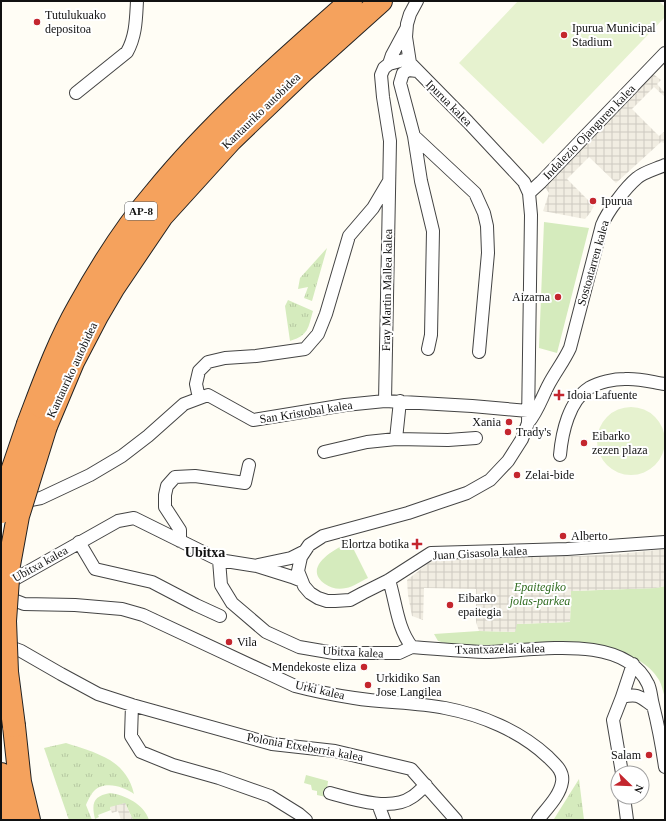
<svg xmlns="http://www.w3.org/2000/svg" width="666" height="821" font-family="'Times New Roman',serif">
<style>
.grass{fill:url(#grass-tufts)}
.park{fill:#d5ebbd}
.pitch{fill:#e6f2cf}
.plaza{fill:url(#plaza-grid)}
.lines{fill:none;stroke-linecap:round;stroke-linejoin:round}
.street-casing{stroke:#444;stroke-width:14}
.highway-casing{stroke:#222;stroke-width:24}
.street{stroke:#fff;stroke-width:12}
.highway{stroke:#f5a25d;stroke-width:22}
.highway-bridge-casing{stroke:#222;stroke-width:24;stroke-linecap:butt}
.highway-bridge{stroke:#f5a25d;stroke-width:22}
.poi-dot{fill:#c4262e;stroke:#fff;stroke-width:1.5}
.labels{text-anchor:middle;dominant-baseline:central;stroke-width:4;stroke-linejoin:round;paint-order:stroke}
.shield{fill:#fff;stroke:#585858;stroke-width:1}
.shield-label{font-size:11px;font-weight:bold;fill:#111}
.poi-label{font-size:12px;fill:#111;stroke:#fff;text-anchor:start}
.street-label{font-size:12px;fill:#111;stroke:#fff}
.park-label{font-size:12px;font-style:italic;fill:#2f6b1f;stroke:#fff}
.quarter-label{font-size:14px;font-weight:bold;fill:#111;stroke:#fff}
</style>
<defs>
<pattern id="grass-tufts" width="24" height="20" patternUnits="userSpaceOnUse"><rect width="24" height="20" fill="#d5ebbd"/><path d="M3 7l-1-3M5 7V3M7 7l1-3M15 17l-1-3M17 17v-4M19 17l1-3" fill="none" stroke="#b6c8a1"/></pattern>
<pattern id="plaza-grid" width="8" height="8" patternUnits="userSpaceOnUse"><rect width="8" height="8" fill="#f1ede2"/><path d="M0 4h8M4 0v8" fill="none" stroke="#cecac1"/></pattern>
</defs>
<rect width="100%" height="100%" fill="#fffdf5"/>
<path class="grass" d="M327,248L312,301L304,298L308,287L298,289L300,278Z
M288,300L313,311C308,328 309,335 290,341L285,306Z
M66,743C96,753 126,759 134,794C124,787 105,780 94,791C91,794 88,800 86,805L92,820H69L44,748Z
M579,779L584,820H555L554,819Z
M110,793C125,795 144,804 149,820H133L125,803L110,808L111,810L98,815L99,817L95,819C91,802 94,796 110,793Z"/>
<path class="park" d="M544,222L589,228L557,353L539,348Z
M350,542L368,578C361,581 353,587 346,588C338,590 331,588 325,584C301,567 336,548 350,542Z
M665,586V698C663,692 662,685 659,680C649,663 632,656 614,651L465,649L438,641L434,634L479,631L515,632L516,624L570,622L571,591L656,588Z
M306,775L328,781L326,797L317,795V791L312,790L311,785L304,783Z"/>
<path class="pitch" d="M518,1H659L665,7V17L543,144L459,63Z
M597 441a34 34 0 1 1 68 0a34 34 0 1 1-68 0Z"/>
<path class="plaza" d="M648,70L661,80L657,84L665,93V97L654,87L632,109L659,136L665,131V142L664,143L661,142L616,183L589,157L567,179L594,206L590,213L585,219L543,211L549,193L541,182Z
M665,549V586L656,588L571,591L570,622L517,624L515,632L479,631L476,622V589L424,588L423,620L412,616L408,595L407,580L431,561L468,557L580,556L620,554Z
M125,803L133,820H121L118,811L112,813L110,807Z"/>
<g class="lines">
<g class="street-casing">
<path id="street" d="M417,1L410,14L407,24L406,37L410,63L468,122L524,182L529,193L531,215L528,423L522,439L508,461L490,480L467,493L408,513L323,536L309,545L301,557L298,571L304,586L310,593L318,598L327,601H335L350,600L363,593L389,580L431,553L567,549L665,542
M389,64L392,55L406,29
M417,71L409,70L403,73L400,83L414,136L421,181L433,231L431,335L428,349
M76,93L127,52C136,36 136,19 137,1
M414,136L475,193L484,213L487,226L488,253L479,352
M529,193L541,182L665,53
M199,398L196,384L199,371L208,362L225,358L256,356L305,349L318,334L326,314L349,236L373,208L389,181
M385,401L390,141L383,97L381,75L384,68L389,64L404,60L410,63
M400,401L396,439L448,440L476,438
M528,423C538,411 542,397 549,384C556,371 564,361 570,348L602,225C607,212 626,187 637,178C644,172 656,169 665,165
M324,452L367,442L396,439
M560,455C562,432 569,401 589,388C599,382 614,379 625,379C638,378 652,382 665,384
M20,502L41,498L90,475L122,456L148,436L184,404L208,395L253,420L345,405L385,401L472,406L528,411
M180,541V530L165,507V495L167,486L175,477L195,476L245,483L249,465
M79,542L95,569L152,582L196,605L220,616
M219,560L221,585L232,603L266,632L299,647L334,653H399L412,647
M258,565L291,558L305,551
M389,580C396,602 397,628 412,647C436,649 460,651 484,652C530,652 623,631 648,684C651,690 651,698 653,705C658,725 662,746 665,767
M6,584L118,521L134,518L219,560L257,566L292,577L302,581
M4,593L6,597L24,604L75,605L122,609L143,615L295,686C314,691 334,695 354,698C384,703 415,702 445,708C482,715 520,731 548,757C555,764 564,771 562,782C560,796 546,809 538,820
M2,644L21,651L61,674L98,694L132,705L272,744L335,751L411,769L456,820
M622,697L633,664
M132,705L131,736L141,752L173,765L219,778L270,796L299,814L306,820
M622,773L613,720L622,697C639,693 640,697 653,706
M330,793C352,799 391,812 412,797C417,794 421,789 426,785
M624,797L627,820
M378,804L384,820"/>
</g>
<g class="highway-casing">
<path id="highway" d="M28,424C43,385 57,345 78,308C100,268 125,228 155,193C212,123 283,61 351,1
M46,426L73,362L97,316L114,287L162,216L231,140L303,71L381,1
M14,726L20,782L29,820
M1,774L10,820"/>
</g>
<use href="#street" class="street"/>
<use href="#highway" class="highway"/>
<g class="highway-bridge-casing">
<path id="highway-bridge" d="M1,512L12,471L28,424
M14,726L7,672L5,621L9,565L18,516L46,426"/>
</g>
<use href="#highway-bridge" class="highway-bridge"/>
</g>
<g class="poi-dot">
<circle cx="37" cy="22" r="4"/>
<circle cx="564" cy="35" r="4"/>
<circle cx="593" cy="201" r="4"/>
<circle cx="558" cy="297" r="4"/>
<path d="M557 389h4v4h4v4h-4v4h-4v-4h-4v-4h4z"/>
<circle cx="509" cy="422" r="4"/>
<circle cx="508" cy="432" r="4"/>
<circle cx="584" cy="443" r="4"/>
<circle cx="517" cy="475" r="4"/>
<circle cx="563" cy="536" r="4"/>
<path d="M415 538h4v4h4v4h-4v4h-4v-4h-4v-4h4z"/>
<circle cx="450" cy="605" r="4"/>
<circle cx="229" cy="642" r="4"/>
<circle cx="364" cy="667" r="4"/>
<circle cx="368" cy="685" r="4"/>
<circle cx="649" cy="755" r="4"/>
</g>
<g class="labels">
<rect class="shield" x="125" y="202" width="32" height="18" rx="3"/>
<g class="shield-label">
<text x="141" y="211">AP-8</text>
</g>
<g class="poi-label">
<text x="45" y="15">Tutulukuako<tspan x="45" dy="14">depositoa</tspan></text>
<text x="572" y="28">Ipurua Municipal<tspan x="572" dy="14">Stadium</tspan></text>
<text x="601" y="201">Ipurua</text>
<text x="550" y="297" text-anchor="end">Aizarna</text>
<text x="567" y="395">Idoia Lafuente</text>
<text x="501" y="422" text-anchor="end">Xania</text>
<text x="516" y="432">Trady's</text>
<text x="592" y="436">Eibarko<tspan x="592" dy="14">zezen plaza</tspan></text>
<text x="525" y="475">Zelai-bide</text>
<text x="571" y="536">Alberto</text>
<text x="409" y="544" text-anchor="end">Elortza botika</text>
<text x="458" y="598">Eibarko<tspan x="458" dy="14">epaitegia</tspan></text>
<text x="237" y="642">Vila</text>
<text x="356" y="667" text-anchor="end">Mendekoste eliza</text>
<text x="376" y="678">Urkidiko San<tspan x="376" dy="14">Jose Langilea</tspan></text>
<text x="641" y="755" text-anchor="end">Salam</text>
</g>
<g class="street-label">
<text transform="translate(449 103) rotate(45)">Ipurua kalea</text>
<text transform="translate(261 111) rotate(-44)">Kantauriko autobidea</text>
<text transform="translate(589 132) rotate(-46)">Indalezio Ojanguren kalea</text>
<text transform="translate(593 263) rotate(-74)">Sostoatarren kalea</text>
<text transform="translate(387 290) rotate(-89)">Fray Martin Mallea kalea</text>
<text transform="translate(72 370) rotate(-65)">Kantauriko autobidea</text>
<text transform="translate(306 412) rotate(-9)">San Kristobal kalea</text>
<text transform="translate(480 553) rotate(-3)">Juan Gisasola kalea</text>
<text transform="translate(40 564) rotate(-29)">Ubitxa kalea</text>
<text transform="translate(500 649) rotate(-1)">Txantxazelai kalea</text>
<text transform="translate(353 652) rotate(3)">Ubitxa kalea</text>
<text transform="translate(320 690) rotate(13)">Urki kalea</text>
<text transform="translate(305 747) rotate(10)">Polonia Etxeberria kalea</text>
</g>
<g class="park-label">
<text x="540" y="587">Epaitegiko<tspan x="540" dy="14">jolas-parkea</tspan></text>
</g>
<g class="quarter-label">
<text x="205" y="552">Ubitxa</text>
</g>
</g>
<rect width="666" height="821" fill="none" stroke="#111111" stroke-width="4"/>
<g transform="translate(630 785) rotate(113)"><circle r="19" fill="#ffffff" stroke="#a0a0a0"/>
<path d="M0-3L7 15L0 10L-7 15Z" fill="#c4262e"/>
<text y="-6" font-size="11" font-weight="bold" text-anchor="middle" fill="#111111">N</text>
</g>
</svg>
